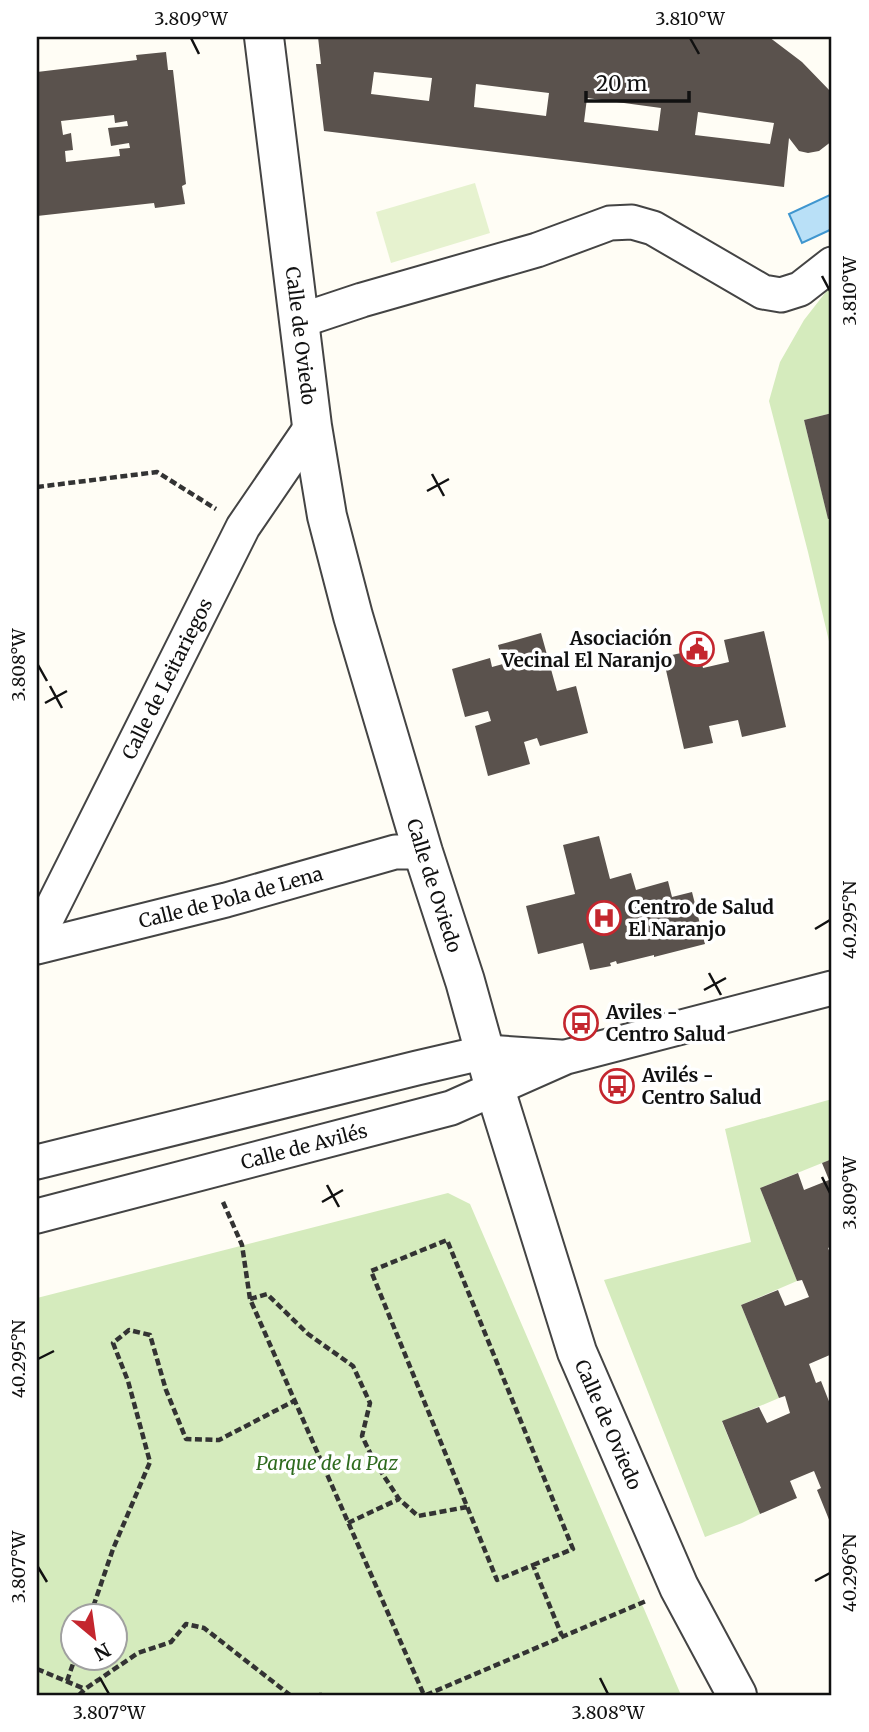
<svg xmlns="http://www.w3.org/2000/svg" width="869" height="1732" font-family="Merriweather,serif">
<style>
.green{fill:#d5ebbd;fill-rule:evenodd}
.pitch{fill:#e6f2cf}
.water{fill:#b9e0f7;stroke:#3f96cf;stroke-width:2}
.building{fill:#5a524d;fill-rule:evenodd}
.lines{fill:none;stroke-linecap:round;stroke-linejoin:round}
.minor-casing{stroke:#444;stroke-width:37}
.tertiary-casing{stroke:#444;stroke-width:42}
.path{stroke:#333;stroke-width:4.5;stroke-dasharray:7 3.5;stroke-linecap:butt}
.minor{stroke:#fff;stroke-width:33}
.tertiary{stroke:#fff;stroke-width:38}
.ticks{fill:none;stroke:#111;stroke-width:2.5}
.labels{text-anchor:middle;dominant-baseline:central;stroke-width:7;stroke-linejoin:round;paint-order:stroke}
.street-label{font-size:19px;fill:#111;stroke:#fff}
.poi-label{font-size:19px;font-weight:bold;fill:#111;stroke:#fff;text-anchor:start}
.park-label{font-size:19px;font-style:italic;fill:#2f6b1f;stroke:#fff}
.neatline{fill:none;stroke:#111;stroke-width:2.5}
.ticks-label{font-size:18px;text-anchor:middle;fill:#111}
</style>
<rect width="100%" height="100%" fill="#fffdf5"/>
<path class="green" d="M832,284V413L804,420L828,518H832V654L808,552L769,401L780,362L804,320Z
M832,1099V1159L760,1188L797,1281L741,1305L779,1398L722,1422L760,1514L742,1523L705,1537L604,1280L751,1242L725,1129Z
M448,1193L470,1204L681,1695H37V1298ZM116,1616V1658H74V1616Z"/>
<path class="pitch" d="M475,183L490,233L391,263L376,212Z"/>
<path class="water" d="M832,194V229L802,243L789,214Z"/>
<path class="building" d="M318,37H769L802,62L832,93V141L819,151L808,153L799,151L789,138L784,187L324,131L316,64H321ZM374,72L432,78L429,101L371,94ZM476,84L549,93L546,116L474,107ZM587,98L661,108L658,131L584,122ZM698,112L774,123L770,144L695,135Z
M166,52L168,70H173L186,184L182,186L185,204L155,208L154,203L37,216V72L137,60L136,55ZM114,115L115,123L127,121L128,126L108,128L111,146L129,143L130,148L119,149L120,156L66,162L65,151L73,150L71,133L63,135L61,121Z
M832,413V518L828,519L804,420Z
M764,631L786,727L742,737L738,720L709,726L713,743L684,749L663,657L699,649L703,668L729,662L724,640Z
M541,633L557,691L576,686L588,733L540,746L537,738L524,742L530,764L488,776L475,726L491,721L488,711L465,717L452,669L490,658L492,667L503,664L498,645Z
M599,836L610,879L631,873L636,890L668,881L672,897L692,892L705,944L654,957V955L617,964L616,961L610,963L611,966L590,970L583,943L538,954L526,906L575,894L563,845Z
M832,1159V1246L828,1248L832,1258V1354L809,1364L816,1383L821,1381L832,1409V1527L817,1490L821,1488L814,1471L790,1481L797,1498L760,1514L722,1421L759,1407L767,1423L790,1413L785,1396L779,1398L741,1305L778,1290L785,1306L809,1297L802,1280L797,1281L760,1188L798,1173L804,1190L829,1180L822,1163Z"/>
<g class="lines">
<g class="minor-casing">
<g id="minor">
<path d="M299,321L362,300L537,250L610,223L632,222L653,228L763,292L781,295L800,289L832,264"/>
<path id="s1" d="M37,938L243,527L312,426"/>
<path id="s2" d="M37,947L226,900L395,852H423"/>
<path d="M37,1162L417,1068L486,1052L560,1057"/>
<path id="s3" d="M37,1216L451,1108L566,1057L832,988"/>
</g>
</g>
<g class="tertiary-casing">
<g id="tertiary">
<path id="s4" d="M264,37L312,426L327,516L353,616L423,852L465,981L495,1089L577,1352L679,1587L737,1695"/>
</g>
</g>
<path class="path" d="M37,487L157,472L216,509
M223,1202L242,1245L250,1299L424,1695
M250,1299L267,1294L308,1334L353,1366L370,1403L362,1436L374,1461L399,1499L418,1516L467,1507
M348,1523L399,1499
M533,1565L573,1549L447,1240L371,1271L497,1580L533,1565L562,1636
M90,1616L113,1549L150,1462L128,1381L113,1343L129,1330L150,1335L166,1390L186,1439L219,1440L294,1401
M37,1669L85,1689
M67,1681L75,1658
M79,1695L85,1689L138,1653L171,1642L186,1624L204,1628L290,1695
M319,1695H322
M426,1695L646,1601"/>
<use href="#minor" class="minor"/>
<use href="#tertiary" class="tertiary"/>
</g>
<path class="ticks" d="M191,38L199,54M690,38L699,54M822,276L830,291M432,474L444,496M427,491L449,479M38,665L47,681M50,686L62,708M45,703L67,691M815,929L830,920M709,973L721,995M704,990L726,978M822,1177L830,1193M327,1185L339,1207M322,1202L343,1190M38,1359L54,1351M38,1567L47,1582M815,1581L830,1573M100,1678L109,1694M600,1678L608,1694"/>
<defs>
<g id="civic-ring" transform="scale(1.75)"><circle r="9.5" fill="#fff" stroke="#c4262e" stroke-width="1.5"/><path d="M-.6-6.5H3V-4.5H.6V-3L4-1V1h2V6H-6V1h2V-1L-.6-3ZM-1.2 2.5V6h2.4V2.5Z" fill="#c4262e"/></g>
<g id="hospital-ring" transform="scale(1.75)"><circle r="9.5" fill="#fff" stroke="#c4262e" stroke-width="1.5"/><path d="M-5-5h3v3.5h4V-5h3V5h-3V1.5h-4V5h-3Z" fill="#c4262e"/></g>
<g id="bus-ring" transform="scale(1.75)"><circle r="9.5" fill="#fff" stroke="#c4262e" stroke-width="1.5"/><path d="M-5-6H5V4H4V6H2V4H-2V6H-4V4H-5ZM-3.5-4V0h7V-4ZM-3.5 1.2v1.5H-2V1.2ZM2 1.2v1.5H3.5V1.2Z" fill="#c4262e"/></g>
</defs>
<g fill-rule="evenodd">
<use href="#civic-ring" x="697" y="649"/>
<use href="#hospital-ring" x="604" y="918"/>
<use href="#bus-ring" x="581" y="1023"/>
<use href="#bus-ring" x="617" y="1086"/>
</g>
<g class="labels">
<g class="street-label">
<text stroke="none"><textPath href="#s4" startOffset="301">Calle de Oviedo</textPath></text>
<text stroke="none"><textPath href="#s1" startOffset="290">Calle de Leitariegos</textPath></text>
<text stroke="none"><textPath href="#s4" startOffset="868">Calle de Oviedo</textPath></text>
<text stroke="none"><textPath href="#s2" startOffset="200">Calle de Pola de Lena</textPath></text>
<text stroke="none"><textPath href="#s3" startOffset="276">Calle de Avilés</textPath></text>
<text stroke="none"><textPath href="#s4" startOffset="1435">Calle de Oviedo</textPath></text>
</g>
<g class="poi-label">
<text x="672" y="638" text-anchor="end">Asociación<tspan x="672" dy="22">Vecinal El Naranjo</tspan></text>
<text x="628" y="907">Centro de Salud<tspan x="628" dy="22">El Naranjo</tspan></text>
<text x="606" y="1012">Aviles -<tspan x="606" dy="22">Centro Salud</tspan></text>
<text x="642" y="1075">Avilés -<tspan x="642" dy="22">Centro Salud</tspan></text>
</g>
<g class="park-label">
<text x="327" y="1463">Parque de la Paz</text>
</g>
</g>
<rect width="869" height="1732" fill="none" stroke="#ffffff" stroke-width="77"/>
<g transform="translate(94 1637) rotate(151)"><circle r="33" fill="#ffffff" stroke="#a0a0a0" stroke-width="2"/>
<path d="M0-5L12 26L0 18L-12 26Z" fill="#c4262e"/>
<text y="-10" font-size="19" font-weight="bold" text-anchor="middle" fill="#111111">N</text>
</g>
<path d="M586 91v10h103v-10" fill="none" stroke="#111111" stroke-width="3.5"/>
<text x="596" y="91" font-size="21" fill="#111111" stroke="#ffffff" stroke-width="5" paint-order="stroke">20 m</text>
<rect x="38" y="38" width="792" height="1656" class="neatline"/>
<g class="ticks-label">
<text x="191" y="25">3.809°W</text>
<text x="690" y="25">3.810°W</text>
<text transform="translate(850 291) rotate(-90)" y="6">3.810°W</text>
<text transform="translate(19 665) rotate(-90)" y="6">3.808°W</text>
<text transform="translate(850 920) rotate(-90)" y="6">40.295°N</text>
<text transform="translate(850 1193) rotate(-90)" y="6">3.809°W</text>
<text transform="translate(19 1359) rotate(-90)" y="6">40.295°N</text>
<text transform="translate(19 1567) rotate(-90)" y="6">3.807°W</text>
<text transform="translate(850 1573) rotate(-90)" y="6">40.296°N</text>
<text x="109" y="1719">3.807°W</text>
<text x="608" y="1719">3.808°W</text>
</g>
</svg>
